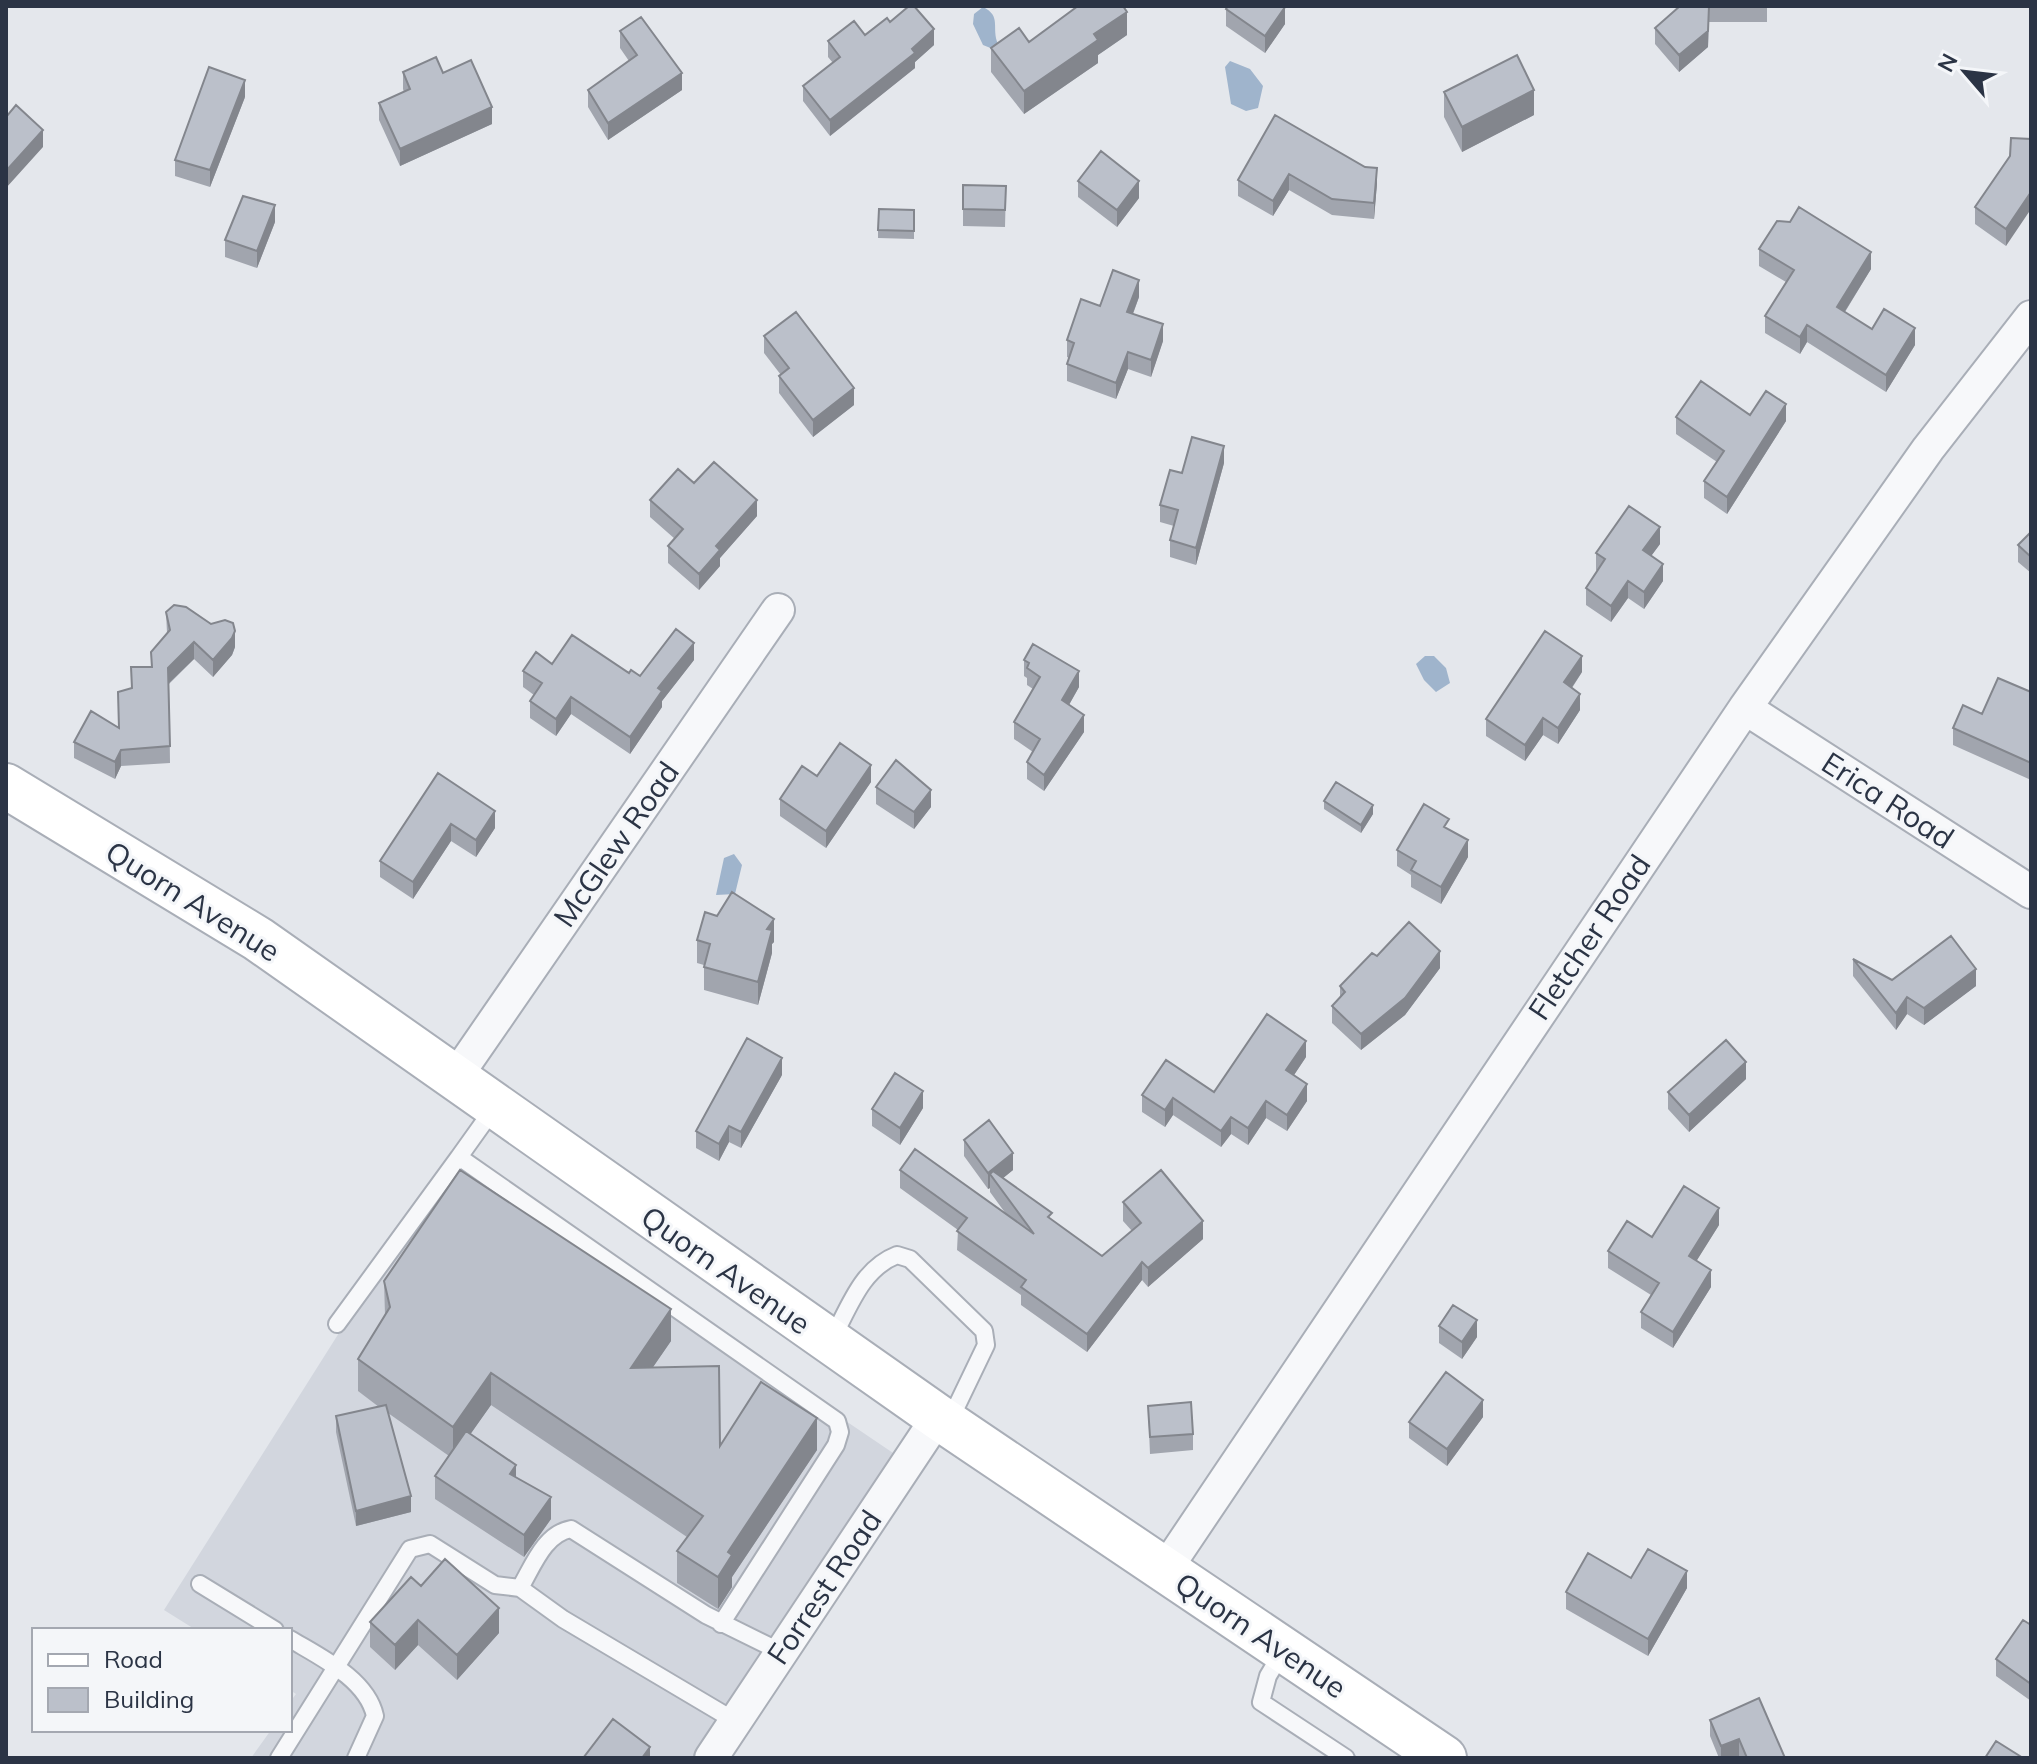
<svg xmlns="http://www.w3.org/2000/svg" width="2037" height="1764" font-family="Mulish,sans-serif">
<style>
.built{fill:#d2d6de}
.water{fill:#9fb4cc}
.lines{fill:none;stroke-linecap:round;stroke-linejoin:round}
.lane-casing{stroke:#a9aeb7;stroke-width:20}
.street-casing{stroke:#a9aeb7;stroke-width:36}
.secondary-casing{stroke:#a9aeb7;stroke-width:48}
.lane{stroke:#f7f8fa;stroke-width:16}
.street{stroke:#f7f8fa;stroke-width:32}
.secondary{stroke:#fff;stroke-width:44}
.wall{fill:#a1a5ae}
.shaded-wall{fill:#83868d}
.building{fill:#bbc0ca;stroke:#83868d;stroke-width:2}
.labels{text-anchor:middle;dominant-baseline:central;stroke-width:6;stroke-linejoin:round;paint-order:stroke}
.street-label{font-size:30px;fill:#2b3445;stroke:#f4f6f9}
</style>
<rect width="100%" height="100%" fill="#e4e7ec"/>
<path class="built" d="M452,1154L899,1457L697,1758H251L271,1730H290V1702L296,1694L290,1690V1630H196L164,1610Z"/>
<path class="water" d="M983,7C1002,16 991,28 998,44L993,49L983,45L973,24L974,14Z
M1230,61L1250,69L1263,86L1258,108L1246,111L1231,104L1225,67Z
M1425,656H1434L1446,668L1450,683L1436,692L1424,680L1416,664Z
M734,854L742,865L735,894L716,895L724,858Z"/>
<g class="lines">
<g class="lane-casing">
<path id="lane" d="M494,1108L459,1157L837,1421L840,1432L836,1445L721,1624
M337,1324L459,1157
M831,1341C849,1308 861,1269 897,1255L910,1259L984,1331L986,1345L949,1422
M200,1584L275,1630
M520,1588L563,1619L735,1721
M290,1639C320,1657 367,1679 375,1716L356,1758
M1283,1651L1268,1676L1261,1702L1346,1758
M279,1758L410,1549L430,1544L495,1585L520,1588C533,1566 544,1534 571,1529L706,1615L781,1652"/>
</g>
<g class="street-casing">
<path id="street" d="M1745,708L2031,892
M455,1078L778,610
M1165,1570L1745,708L1928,449L2031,317
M711,1758L938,1417"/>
</g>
<g class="secondary-casing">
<path id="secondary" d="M6,786L258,939L938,1417L1444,1758"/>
</g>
<use href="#lane" class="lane"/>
<use href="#street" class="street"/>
<use href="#secondary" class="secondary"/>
</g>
<path class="wall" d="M1680,6H1767V22H1709L1708,47L1679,72L1655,44V28Z
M1226,9L1285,24L1265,53L1226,26Z
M890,22L934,45L915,62V68L830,136L803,101V86L833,63L828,57V41L865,35Z
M620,31L682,90L608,140L588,107V90L629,61L620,48Z
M1127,35L1098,55V63L1024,114L991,72V48L1029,42Z
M403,72L443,73L492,124L400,166L379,120V103L404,92L403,89Z
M1444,92L1534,115L1462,152L1444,117Z
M245,97L210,187L175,176V160Z
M1275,115L1377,183L1374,219L1332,215L1289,190L1273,216L1238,196V180Z
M2031,139L2006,246L1975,224V207Z
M1078,181L1139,198L1117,227L1078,197Z
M963,185L1006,186L1005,227L963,226Z
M914,210V239L878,238V230Z
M275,222L257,268L225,257V240Z
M1759,249L1871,269L1845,312L1872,329L1915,345L1886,392L1807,342L1800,354L1765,333V316L1786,282L1759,266Z
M1139,297L1133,314L1163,341L1151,377L1128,369L1116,399L1067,381V364L1069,358L1067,357V340L1100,306Z
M764,336L854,405L813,437L779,393V376L781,375L764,353Z
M1750,415L1786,421L1727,514L1704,498V481L1717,462L1676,434V417Z
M1224,463L1196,565L1170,557V540L1174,526L1160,522V505L1182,473Z
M694,483L757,516L720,558V566L699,590L668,563V546L675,539L650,517V500Z
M2031,532V573L2018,562V545Z
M1660,544L1651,556L1663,581L1644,609L1628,598L1611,622L1586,605V588L1597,571L1596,570V553Z
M166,612L235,647L232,655L213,677L194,659L169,684L170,763L121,766L115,779L74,758V742L118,728L151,667V652L167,633Z
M694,660L662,701V707L630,754L571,714L556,736L530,718V701L534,695L523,687V671L552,664L629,673L640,676Z
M1024,660L1079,687L1069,705L1084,732L1044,791L1027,779V762L1033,752L1014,739V722L1033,689L1027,685V678L1024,676Z
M1582,672L1572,688L1580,710L1558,744L1543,735L1525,761L1486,736V719Z
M2031,692V780L1953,745V728L1982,714Z
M438,773L495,828L476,857L451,841L413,899L380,877V861Z
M817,776L871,782L826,848L780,816V799Z
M876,787L931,807L914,829L876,804Z
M1324,801L1373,814L1361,833L1324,809Z
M1449,830L1468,857L1441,904L1411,887V875L1397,866V850Z
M697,940L774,942L772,944V953L758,1005L704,990V965L697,963Z
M1377,956L1440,968L1405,1015L1361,1050L1332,1023V1006L1340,998V986Z
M1853,959L1892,980L1976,986L1924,1025L1907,1014L1896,1030L1853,976Z
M1306,1057L1294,1075L1307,1101L1287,1131L1266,1118L1248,1145L1231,1134L1221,1147L1173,1115L1165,1127L1142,1112V1095L1214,1092Z
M782,1075L741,1148L729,1142L719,1161L696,1148V1131Z
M1746,1079L1689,1132L1668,1109V1092Z
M923,1108L900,1145L872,1126V1109Z
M964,1140L1013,1170L1003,1178L1052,1220L1102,1256L1132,1231L1123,1221V1202L1203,1239L1148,1287L1142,1280L1087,1352L1021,1305V1295L957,1250L958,1230L900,1188V1170L1006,1214L990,1192V1188L988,1189L964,1156Z
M1719,1225L1696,1261L1711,1287L1673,1348L1641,1328V1312L1651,1295L1608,1268V1251Z
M384,1281L671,1341L653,1367L720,1446L817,1450L732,1577V1587L718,1609L677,1583V1551L687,1537L491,1405L470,1434L516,1478L551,1519L524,1557L435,1499V1476L449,1456L388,1413L411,1512L356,1526L336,1432V1416L379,1407L358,1391V1359L385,1315Z
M1439,1326L1477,1337L1462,1359L1439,1343Z
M1148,1406L1193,1434V1450L1150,1454Z
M1483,1417L1447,1466L1409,1438V1422Z
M1631,1578L1687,1588L1648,1656L1566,1609V1592Z
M421,1586L499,1633L457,1680L418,1645L395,1670L370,1647V1622Z
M2031,1625V1701L1996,1676V1659Z
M1710,1720L1785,1758H1740L1739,1756L1733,1758H1719L1710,1736Z"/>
<path class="shaded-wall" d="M1709,6L1708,47L1679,72V55Z
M1285,7V24L1265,53V36Z
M1127,12V35L1098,55V63L1024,114V91L1094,34Z
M934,29V45L915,62V68L830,136V120Z
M682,73V90L608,140V123Z
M245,80V97L210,187V170Z
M1534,90V115L1462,152V127Z
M492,107V124L400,166V149Z
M43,130V147L6,188V171Z
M1377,168V183L1374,219V203Z
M1289,174V190L1273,216V201Z
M1139,181V198L1117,227V210Z
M2031,192V209L2006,246V229Z
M275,205V222L257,268V251Z
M1871,252V269L1837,324V307Z
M1139,280V297L1127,329V312Z
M1163,324V341L1151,377V360Z
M1807,325V342L1800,354V337Z
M1915,328V345L1886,392V375Z
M1128,352V369L1116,399V383Z
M854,388V405L813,437V420Z
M1786,404V421L1727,514V497Z
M1224,446V463L1196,565V548Z
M757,500V516L720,558V566L699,590V574L716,546Z
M1660,527V544L1643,567V550Z
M1663,564V581L1644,609V592Z
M1628,581V598L1611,622V606Z
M235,631V647L232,655L213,677V660Z
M194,642V659L168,684V668Z
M694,643V660L662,701V707L630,754V737L658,688Z
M1582,656V672L1564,699V682Z
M1079,671V687L1062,717V700Z
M1580,694V710L1558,744V728Z
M571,697V714L556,736V719Z
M1084,715V732L1044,791V775Z
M1543,718V735L1525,761V745Z
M121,750V766L115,779V762Z
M871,765V782L826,848V831Z
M931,790V807L914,829V812Z
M1373,805V814L1361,833V825Z
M495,811V828L476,857V840Z
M451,824V841L413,899V882Z
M1468,840V857L1441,904V887Z
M774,919V942L772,944V953L758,1005V982L767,929Z
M1440,951V968L1405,1015L1361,1050V1034Z
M1976,969V986L1924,1025V1008Z
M1907,997V1014L1896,1030V1013Z
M1306,1041V1057L1286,1087V1070Z
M782,1058V1075L741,1148V1132Z
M1746,1062V1079L1689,1132V1115Z
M1307,1084V1101L1287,1131V1115Z
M923,1091V1108L900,1145V1128Z
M1173,1098V1115L1165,1127V1110Z
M1266,1101V1118L1248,1145V1128Z
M1231,1117V1134L1221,1147V1131Z
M729,1126V1142L719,1161V1144Z
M1013,1153V1170L997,1183L990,1174V1188L988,1189V1173Z
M1719,1208V1225L1689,1273V1256Z
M1203,1221V1239L1148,1287V1268Z
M1142,1262V1280L1087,1352V1334Z
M1711,1270V1287L1673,1348V1332Z
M671,1309V1341L631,1399V1368Z
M1477,1320V1337L1462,1359V1342Z
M491,1373V1405L453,1459V1427Z
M1483,1400V1417L1447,1466V1449Z
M817,1418V1450L732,1577V1587L718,1609V1577L728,1552Z
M516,1465V1487L510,1474Z
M411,1496V1512L356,1526V1511Z
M551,1497V1519L524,1557V1535Z
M1687,1571V1588L1648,1656V1639Z
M499,1608V1633L457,1680V1655Z
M418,1620V1645L395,1670V1645Z
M1739,1739V1756L1733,1758H1721V1746Z
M650,1747V1758H642Z"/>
<path class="building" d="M909,6H914L934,29L912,49L915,53L830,120L803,86L840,57L828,41L854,21L865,35L887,18L890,22Z
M1078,6H1123L1127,12L1094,34L1098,40L1024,91L991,48L1019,28L1029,42Z
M1228,6H1284L1285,7L1265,36L1226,9Z
M1680,6H1709L1708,31L1679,55L1655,28Z
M641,17L682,73L608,123L588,90L637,55L620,31Z
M1517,55L1534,90L1462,127L1444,92Z
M436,57L443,73L471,60L492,107L400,149L379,103L410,89L403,72Z
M209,67L245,80L210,170L175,160Z
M16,105L43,130L6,171V117Z
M1275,115L1365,167L1377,168L1374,203L1332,199L1289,174L1273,201L1238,180Z
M2011,138L2031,139V192L2006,229L1975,207L2010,156Z
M1101,151L1139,181L1117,210L1078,181Z
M963,185L1006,186L1005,210L963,209Z
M243,196L275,205L257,251L225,240Z
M1799,207L1871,252L1837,307L1872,329L1884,309L1915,328L1886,375L1807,325L1800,337L1765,316L1794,270L1759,249L1777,221L1790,222Z
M879,209L914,210V231L878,230Z
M1113,270L1139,280L1127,312L1163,324L1151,360L1128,352L1116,383L1067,364L1074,343L1067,340L1081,299L1100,306Z
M796,312L854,388L813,420L779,376L789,368L764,336Z
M1701,381L1750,415L1766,391L1786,404L1727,497L1704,481L1724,451L1676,417Z
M1192,437L1224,446L1196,548L1170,540L1178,510L1160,505L1170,470L1182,473Z
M714,462L757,500L716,546L720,550L699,574L668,546L683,529L650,500L678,469L694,483Z
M1629,506L1660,527L1643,550L1663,564L1644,592L1628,581L1611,606L1586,588L1605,559L1596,553Z
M2031,532V557L2018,545Z
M174,605L186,607L211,624L225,620L233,623L235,631L232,638L213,660L194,642L168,668L170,746L121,750L115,762L74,742L91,711L119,728L118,692L132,688L131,667H152L151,652L170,630L166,612Z
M676,629L694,643L658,688L662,691L630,737L571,697L556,719L530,701L542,683L523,671L536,652L552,664L572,635L629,673L631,670L640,676Z
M1545,631L1582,656L1564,682L1580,694L1558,728L1543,718L1525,745L1486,719Z
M1033,644L1079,671L1062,700L1084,715L1044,775L1027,762L1040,739L1014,722L1040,677L1027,668L1029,663L1024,660Z
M1998,678L2031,692V763L1953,728L1963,705L1982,714Z
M840,743L871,765L826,831L780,799L802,766L817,776Z
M896,760L931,790L914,812L876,787Z
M438,773L495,811L476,840L451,824L413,882L380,861Z
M1336,782L1373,805L1361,825L1324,801Z
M1424,804L1449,819L1444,827L1468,840L1441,887L1411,870L1416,861L1397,850Z
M732,892L774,919L767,929L772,930L758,982L704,967L710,944L697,940L705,912L717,916Z
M1409,922L1440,951L1405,998L1361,1034L1332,1006L1345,992L1340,986L1372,953L1377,956Z
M1951,936L1976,969L1924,1008L1907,997L1896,1013L1853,959L1892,980Z
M1267,1014L1306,1041L1286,1070L1307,1084L1287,1115L1266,1101L1248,1128L1231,1117L1221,1131L1173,1098L1165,1110L1142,1095L1166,1060L1214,1092Z
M747,1038L782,1058L741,1132L729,1126L719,1144L696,1131Z
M1726,1040L1746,1062L1689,1115L1668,1092Z
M895,1073L923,1091L900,1128L872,1109Z
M989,1120L1013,1153L988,1173L964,1140Z
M915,1149L1034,1234L990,1174L993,1171L1052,1213L1048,1217L1102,1256L1141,1223L1123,1202L1161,1170L1203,1221L1148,1268L1142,1262L1087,1334L1021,1287L1026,1280L957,1231L967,1218L900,1170Z
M460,1170L671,1309L631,1368L719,1366L720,1446L761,1382L817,1418L728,1552L732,1555L718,1577L677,1551L703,1516L491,1373L453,1427L358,1359L390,1307L384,1281Z
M1684,1186L1719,1208L1689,1256L1711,1270L1673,1332L1641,1312L1659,1283L1608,1251L1627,1221L1652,1237Z
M1453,1305L1477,1320L1462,1342L1439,1326Z
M1446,1372L1483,1400L1447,1449L1409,1422Z
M1191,1402L1193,1434L1150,1437L1148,1406Z
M386,1405L411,1496L356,1511L336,1416Z
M466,1431L516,1465L510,1474L551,1497L524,1535L435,1476Z
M1648,1549L1687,1571L1648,1639L1566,1592L1588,1553L1631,1578Z
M445,1559L499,1608L457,1655L418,1620L395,1645L370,1622L411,1577L421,1586Z
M2023,1620L2031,1625V1684L1996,1659Z
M1759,1698L1785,1758H1747L1739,1739L1721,1746L1710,1720Z
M613,1719L650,1747L642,1758H585L584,1757Z
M1996,1741L2023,1758H1985Z"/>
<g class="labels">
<g class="street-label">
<text transform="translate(1888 800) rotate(33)">Erica Road</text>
<text transform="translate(616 844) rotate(-55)">McGlew Road</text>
<text transform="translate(193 901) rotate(32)">Quorn Avenue</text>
<text transform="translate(1589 937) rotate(-56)">Fletcher Road</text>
<text transform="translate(726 1270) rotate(35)">Quorn Avenue</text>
<text transform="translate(824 1587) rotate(-56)">Forrest Road</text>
<text transform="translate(1261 1635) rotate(34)">Quorn Avenue</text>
</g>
</g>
<rect width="2037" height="1764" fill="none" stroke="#2b3445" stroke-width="16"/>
<rect x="32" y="1628" width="260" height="104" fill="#f4f6f9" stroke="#a4a8b1" stroke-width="2"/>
<rect x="48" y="1654" width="40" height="12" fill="#ffffff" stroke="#a4a8b1" stroke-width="2"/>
<text x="104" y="1668" font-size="24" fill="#2b3445">Road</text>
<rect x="48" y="1688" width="40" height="24" fill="#bbc0ca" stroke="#a4a8b1" stroke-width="2"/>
<text x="104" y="1708" font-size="24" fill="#2b3445">Building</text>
<g transform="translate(1965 72) rotate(298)" stroke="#f4f6f9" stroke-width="6" paint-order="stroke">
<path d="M0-6L14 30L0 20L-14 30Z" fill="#2b3445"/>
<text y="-12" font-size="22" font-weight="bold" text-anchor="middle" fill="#2b3445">N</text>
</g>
</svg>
